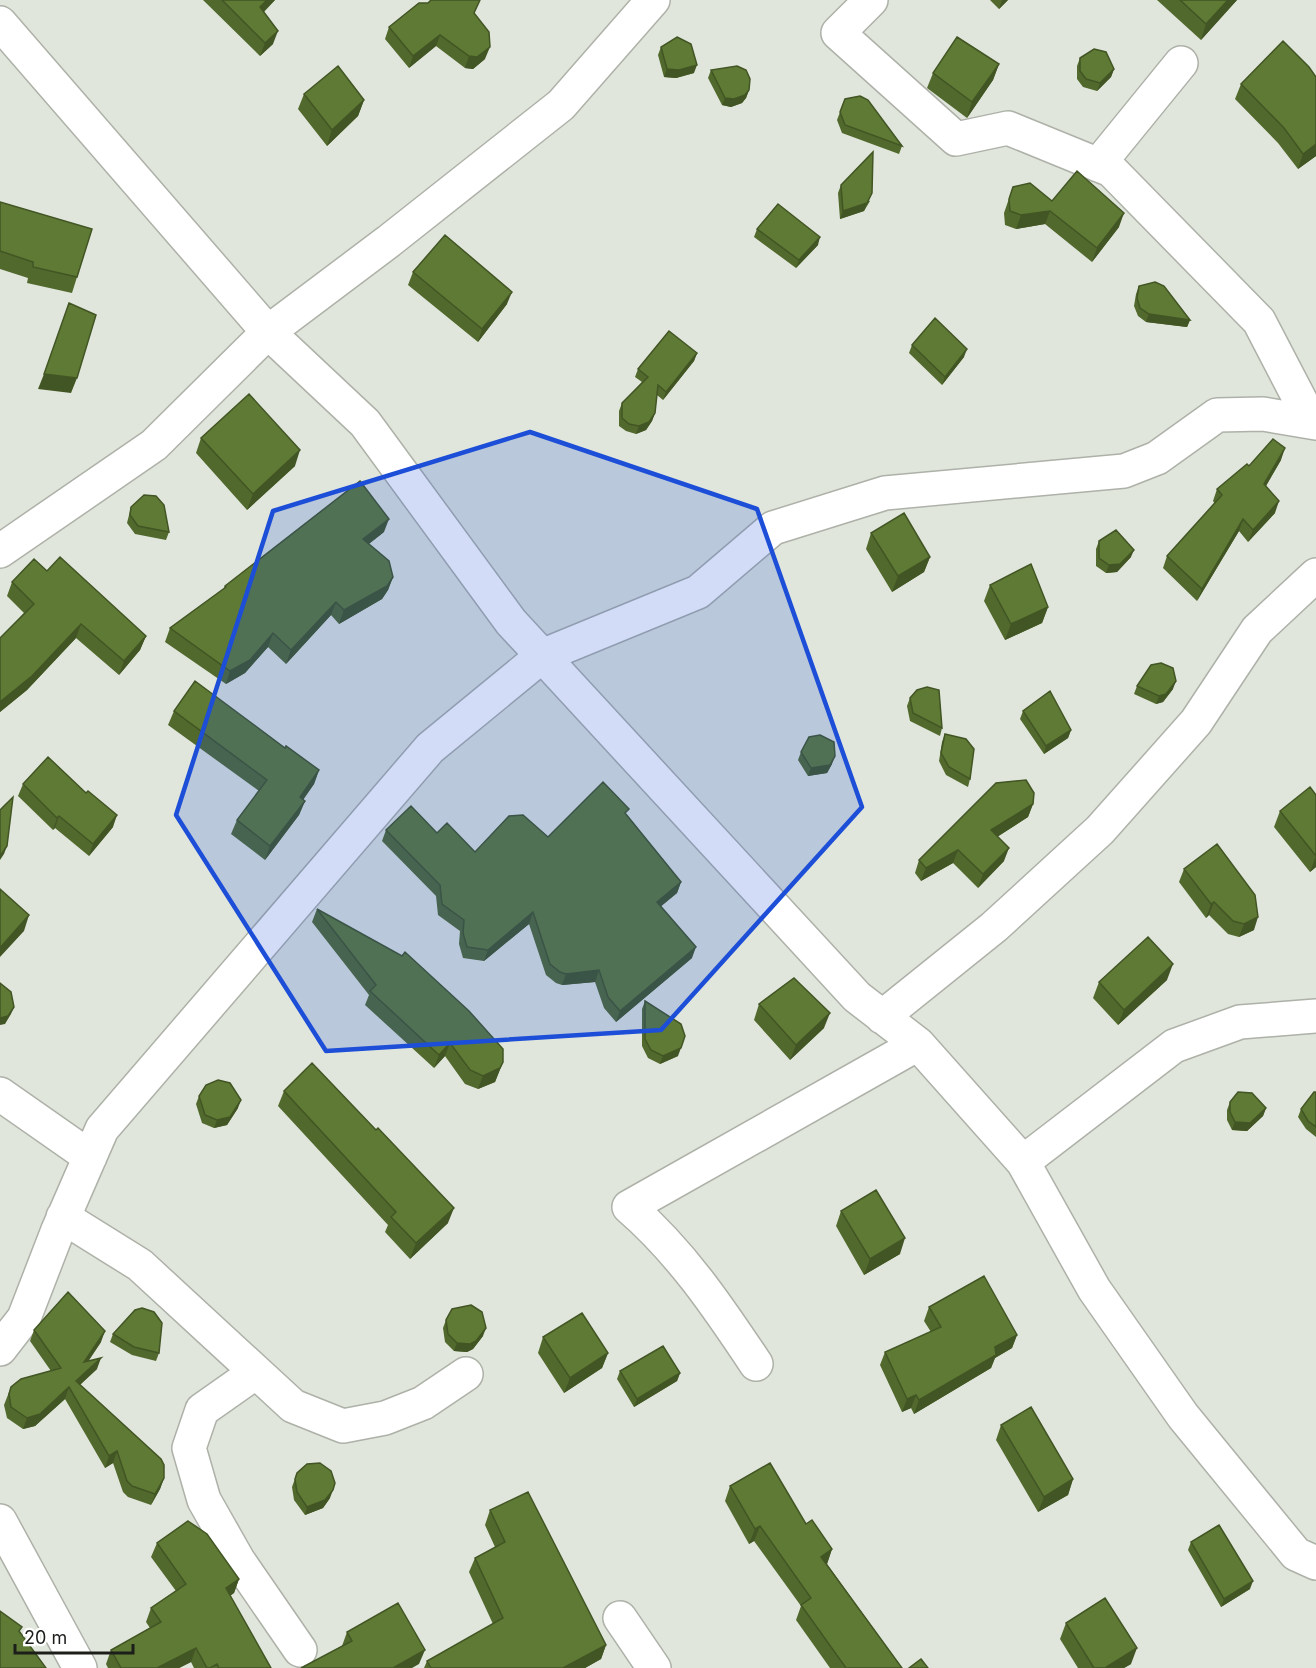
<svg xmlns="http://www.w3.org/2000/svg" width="1316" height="1668" font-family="Inter,sans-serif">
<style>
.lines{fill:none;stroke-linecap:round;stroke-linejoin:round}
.minor-casing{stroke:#adb1a8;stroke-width:36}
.minor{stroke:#fff;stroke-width:33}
.wall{fill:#51692d}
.shaded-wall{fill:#425524}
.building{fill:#5e7a34;stroke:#425524;stroke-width:1.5}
.marked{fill:#1d4ed8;fill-opacity:0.2;stroke:#1d4ed8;stroke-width:4.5;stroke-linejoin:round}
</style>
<rect width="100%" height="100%" fill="#e1e6dc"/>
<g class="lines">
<g class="minor-casing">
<path id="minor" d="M871,0L838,33L956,139L1008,128L1111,170L1259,321L1311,421
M0,23L268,332L365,423L511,622L857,997L918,1044L1023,1162L1094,1289L1183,1416L1296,1554L1316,1563
M1098,165L1181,63
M0,551L154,445L268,332L389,241L561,105L653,0
M882,1017L994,927L1100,830L1196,722L1257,630L1316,575
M0,1094L90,1157
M1023,1162L1174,1046L1240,1022L1316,1016
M63,1217L140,1265L293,1406L343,1426L385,1418L423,1403L466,1374
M0,1349L24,1318L58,1230L102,1129L430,748L542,656L698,592L773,528L885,493L1124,471L1157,458L1217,415L1263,414L1316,423
M756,1364C718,1307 681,1252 629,1207L918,1044
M256,1372L202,1410L189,1448L204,1500L238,1560L300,1650
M0,1521L80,1668
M620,1618L654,1668"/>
</g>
<use href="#minor" class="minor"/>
</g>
<path class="wall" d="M203,0H275L264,12L273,44L260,56Z
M990,0H1008L999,9Z
M1157,0H1237L1201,40Z
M475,14L485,59L473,69L465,68L436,46L409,68L385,39L389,27Z
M661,47L694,73L676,78L664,77L658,55Z
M1080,58L1114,69L1111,77L1097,91L1083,87L1077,79V66Z
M999,64L993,80L967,118L927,88L933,73Z
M711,70L749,90L746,98L742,103L731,107L722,105L708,78Z
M1241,84L1316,156L1298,169L1278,143L1235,99Z
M304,94L364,100L358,116L327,146L298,109Z
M845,99L902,146L899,154L842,133L837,120Z
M841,185L870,201L864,211L840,219L838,193Z
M1013,187L1052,201L1119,227L1092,262L1045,224L1016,229L1005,225L1004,213Z
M0,202L77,277L72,293L27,283L28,278L0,269Z
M757,229L818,245L796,268L754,237Z
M413,272L507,304L478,342L408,285Z
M1139,286L1190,320L1187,327L1146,322L1138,316L1134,306L1136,294Z
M912,345L964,357L942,385L909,353Z
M697,353L694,361L663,400L657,395L655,413L652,421L646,430L636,434L626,431L619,426V411L622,403L642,382L635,377L638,369Z
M201,438L295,466L247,510L196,453Z
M1281,460L1266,486L1275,513L1248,542L1239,531L1197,601L1163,568L1167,556L1215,504L1213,501L1217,489L1249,466Z
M131,507L169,532L166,540L135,534L127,523Z
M384,532L369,544L393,577L388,590L382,599L339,624L331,615L286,664L268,647L245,673L226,684L165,642L170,628L223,590L225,586Z
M871,533L930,557L924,572L892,592L866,549Z
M1099,541L1131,557L1117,572L1106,573L1096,566V549Z
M47,571L146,636L140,650L119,675L76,638L27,690L0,712V638L24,613L7,596L12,582Z
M990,585L1048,607L1042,623L1005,640L984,601Z
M1137,686L1173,689L1163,702L1156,704L1134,694Z
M910,698L942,728L940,736L910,721L907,706Z
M174,711L285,748L319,770L314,784L303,800L305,801L299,815L265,860L231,834L237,820L259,791L168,725Z
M1023,711L1071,730L1068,738L1044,754L1020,719Z
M945,734L970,779L968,787L946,775L939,761L942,742Z
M801,752L832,764L827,773L808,776L798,760Z
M23,784L86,793L113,827L89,856L55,828L53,830L18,796Z
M1316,795V867L1310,872L1274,827L1280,811Z
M1033,804L1028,817L997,837L1004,861L978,888L953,863L921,881L915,873L919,860Z
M627,815L681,882L677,893L661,906L692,958L616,1022L604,1008L595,982L562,985L556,983L546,975L529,924L484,961L463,958L459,944L460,931L438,915L436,896L382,841L386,830L475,852L548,837Z
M1184,869L1254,930L1239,937L1228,934L1209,915L1206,918L1179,882Z
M317,909L503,1062L495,1082L478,1089L465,1084L445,1056L434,1068L365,1005L369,995L312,922Z
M1167,980L1118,1025L1093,998L1099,982Z
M645,1001L678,1056L660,1064L648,1058L642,1046V1009Z
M759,1004L824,1028L790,1060L754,1020Z
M284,1091L376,1130L448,1223L410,1259L385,1232L388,1225L278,1106Z
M1316,1092V1137L1306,1129L1298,1117L1301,1109Z
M199,1096L238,1108L227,1125L214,1128L202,1123L196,1104Z
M1230,1102L1266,1108L1263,1116L1247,1131L1232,1130L1227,1120V1110Z
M841,1211L900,1254L864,1275L836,1226Z
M929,1307L1017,1335L1012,1348L995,1358L991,1368L914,1414L911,1408L902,1412L880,1365L885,1352L931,1332L924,1321Z
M446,1320L483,1336L473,1349L467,1352L454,1351L445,1342L443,1328Z
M34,1330L101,1342L88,1361L97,1369L80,1385L164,1478L160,1489L151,1505L128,1497L123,1492L113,1463L105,1468L65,1399L35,1426L23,1429L7,1418L4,1405L11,1387L51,1371L30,1341Z
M113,1334L159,1353L156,1361L132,1355L110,1342Z
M543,1337L608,1353L602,1368L564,1393L538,1353Z
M620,1371L680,1373L677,1381L634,1407L617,1379Z
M1001,1425L1073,1479L1068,1495L1038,1512L996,1440Z
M297,1473L330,1498L323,1508L305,1515L294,1500L292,1487Z
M730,1486L806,1524L832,1549L827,1564L902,1668H830L796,1620L801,1606L754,1541L749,1544L725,1501Z
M490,1510L606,1645L601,1659L585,1668H424L427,1661L493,1624L469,1572L475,1558L495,1547L485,1525Z
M1191,1542L1250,1589L1221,1607L1188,1550Z
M157,1543L239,1579L234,1593L230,1596L271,1668H194L191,1662L179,1668H108L106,1664L111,1650L150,1628L146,1622L151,1608L176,1591L151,1557Z
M1066,1623L1131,1664L1124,1668H1078L1060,1639Z
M347,1632L419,1664L342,1646Z"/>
<path class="shaded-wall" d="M267,0H275L255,20L260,7Z
M1002,0H1008L999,9Z
M1228,0H1237L1201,40L1206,24Z
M278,31L273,44L260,56L265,43Z
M440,35L436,46L409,68L413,56Z
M490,47L485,59L473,69L465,68L469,56Z
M999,64L993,80L967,118L972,102Z
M697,65L694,73L676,78L664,77L667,69Z
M1114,69L1111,77L1097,91L1100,83Z
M749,90L746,98L742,103L731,107L722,105L725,98Z
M364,100L358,116L327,146L332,130Z
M1316,144V156L1298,169L1303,154Z
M872,193L864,211L840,219L843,211Z
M1050,211L1045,224L1016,229L1021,215Z
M1124,213L1119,227L1092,262L1097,248Z
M820,237L818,245L796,268L799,260Z
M512,292L507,304L478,342L482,329Z
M1149,314L1190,320L1187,327L1146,322Z
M967,349L964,357L942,385L945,377Z
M697,353L694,361L663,400L666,392Z
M44,374L77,378L71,393L38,389Z
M655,413L652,421L646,430L636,434L639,426Z
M1285,448L1281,460L1260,496L1264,484Z
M300,450L295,466L247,510L253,494Z
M1279,501L1275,513L1248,542L1253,530Z
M389,519L384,532L358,552L363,539Z
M1243,519L1239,531L1197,601L1202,589Z
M1134,550L1131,557L1117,572L1106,573L1109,565Z
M930,557L924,572L892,592L898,576Z
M393,577L388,590L382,599L339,624L344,610Z
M336,602L331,615L286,664L291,650Z
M1048,607L1042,623L1005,640L1011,624Z
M81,624L76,638L27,690L0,712V702Z
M273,633L268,647L245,673L226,684L230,671Z
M146,636L140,650L119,675L124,661Z
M1176,681L1173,689L1163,702L1156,704L1159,696Z
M1071,730L1068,738L1044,754L1046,746Z
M835,756L832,764L827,773L808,776L811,768Z
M319,770L314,784L295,811L300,797Z
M305,801L299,815L265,860L270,846Z
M1033,804L1028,817L986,844L991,830Z
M117,815L113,827L89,856L93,844Z
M59,816L55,828L53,830L57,818Z
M7,846L4,854L0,860V856Z
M1009,848L1004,861L978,888L983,874Z
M958,850L953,863L921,881L926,868Z
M1316,856V867L1310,872Z
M681,882L677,893L653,913L657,902Z
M1214,902L1209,915L1206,918L1211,904Z
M533,912L529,924L484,961L488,950Z
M29,915L24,931L0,957V948Z
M1258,917L1254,930L1239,937L1244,924Z
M696,947L692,958L616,1022L620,1011Z
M1173,964L1167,980L1118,1025L1124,1010Z
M599,970L595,982L562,985L566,974Z
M14,1007L11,1014L5,1024L0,1025V1018Z
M830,1013L824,1028L790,1060L796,1045Z
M450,1043L445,1056L434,1068L439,1055Z
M681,1048L678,1056L660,1064L663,1056Z
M503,1062L495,1082L478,1089L483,1076Z
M241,1100L238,1108L227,1125L214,1128L217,1120Z
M1266,1108L1263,1116L1247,1131L1232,1130L1235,1122Z
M454,1208L448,1223L410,1259L416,1243Z
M905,1238L900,1254L864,1275L870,1259Z
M486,1328L483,1336L473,1349L467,1352L454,1351L457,1343Z
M105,1331L101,1342L80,1374L84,1362Z
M1017,1335L1012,1348L995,1358L991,1368L914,1414L919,1400L995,1347Z
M608,1353L602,1368L564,1393L570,1378Z
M101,1358L97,1369L72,1392L76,1381Z
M680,1373L677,1381L634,1407L637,1399Z
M69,1387L65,1399L35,1426L23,1429L27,1418Z
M916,1395L911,1408L902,1412L907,1399Z
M117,1451L113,1463L105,1468L109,1456Z
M164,1478L160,1489L151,1505L155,1494Z
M1073,1479L1068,1495L1038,1512L1044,1497Z
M333,1490L330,1498L323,1508L305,1515L307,1507Z
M760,1526L754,1541L749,1544L755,1529Z
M832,1549L827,1564L821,1557Z
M239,1579L234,1593L221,1602L226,1588Z
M1253,1581L1250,1589L1221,1607L1224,1599Z
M606,1645L601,1659L585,1668H563Z
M196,1648L191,1662L179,1668H157Z
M1137,1648L1131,1664L1124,1668H1105Z
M425,1650L419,1664L412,1668H393Z"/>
<path class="building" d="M222,0H267L260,7L278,31L265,43Z
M431,0H480L474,13L489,32L490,47L477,57L469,56L440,35L413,56L389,27L419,3H428Z
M1180,0H1228L1206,24Z
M677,37L691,44L697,65L679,70L667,69L661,47Z
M957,37L999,64L972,102L933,73Z
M1283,41L1309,67L1316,77V144L1303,154L1284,128L1241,84Z
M1094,49L1106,52L1114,69L1100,83L1086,79L1080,71V58Z
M338,66L364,100L332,130L304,94Z
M737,66L746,70L750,79L749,90L745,95L734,99L725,98L711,70Z
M860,96L868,100L902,146L845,125L840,112L845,99Z
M873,152L872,193L867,203L843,211L841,185Z
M1077,171L1124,213L1097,248L1050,211L1021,215L1010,211L1009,199L1013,187L1030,183L1052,201Z
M0,202L92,229L77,277L33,267V262L0,251Z
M778,204L820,237L799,260L757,229Z
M445,235L512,292L482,329L413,272Z
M1155,282L1164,286L1190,320L1149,314L1140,308L1137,298L1139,286Z
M69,303L96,315L77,378L44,374Z
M935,318L967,349L945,377L912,345Z
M669,331L697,353L666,392L658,385L655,413L649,422L639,426L629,424L622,418V403L648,377L638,369Z
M249,394L300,450L253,494L201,438Z
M1273,439L1285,448L1264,484L1279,501L1253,530L1243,519L1202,589L1167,556L1222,495L1217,489L1247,464L1249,466Z
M360,481L389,519L363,539L389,561L393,577L387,586L344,610L336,602L291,650L273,633L250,660L230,671L170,628L226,587L225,586Z
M144,495L156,496L164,505L169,532L138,526L130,515L131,507Z
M904,513L930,557L898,576L871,533Z
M1116,530L1134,550L1120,564L1109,565L1099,558V541Z
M60,557L146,636L124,661L81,624L32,676L0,702V638L34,604L12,582L34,559L47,571Z
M1031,564L1048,607L1011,624L990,585Z
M1161,663L1173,668L1176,681L1166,694L1159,696L1137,686L1151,665Z
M195,681L285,748L286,746L319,770L300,797L305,801L270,846L237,820L267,780L174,711Z
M927,687L939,690L942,728L913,713L910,698L917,690Z
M1050,691L1071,730L1046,746L1023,711Z
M945,734L966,739L974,749L970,779L949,767L941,753Z
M820,735L834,742L835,756L830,765L811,768L801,752L809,737Z
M48,757L86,793L88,791L117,815L93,844L59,816L57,818L23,784Z
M1026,780L1034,793L1033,804L991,830L1009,848L983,874L958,850L926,868L919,860L996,783Z
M603,782L629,809L625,813L681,882L657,902L696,947L620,1011L608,997L599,970L566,974L560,972L550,964L533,912L488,950L467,947L463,933L464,920L442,904L440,885L386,830L411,806L437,833L447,823L475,852L509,816L523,815L548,837Z
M1310,787L1316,795V856L1280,811Z
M13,797L7,846L0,856V810Z
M1217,844L1255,895L1258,917L1244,924L1233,921L1214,902L1211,904L1184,869Z
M0,889L29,915L0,948Z
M317,909L402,956L405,952L469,1011L503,1049V1062L500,1068L483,1076L470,1070L450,1043L439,1055L370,991L376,985Z
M1148,937L1173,964L1124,1010L1099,982Z
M794,978L830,1013L796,1045L759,1004Z
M0,983L11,992L14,1007L8,1016L0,1018Z
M645,1001L681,1024L685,1036L681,1048L663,1056L651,1050L645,1039Z
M312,1063L376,1130L378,1128L454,1208L416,1243L391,1217L396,1212L284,1091Z
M218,1080L230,1083L241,1100L230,1117L217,1120L205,1115L199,1096L206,1085Z
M1238,1092L1252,1093L1266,1108L1250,1123L1235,1122L1230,1112V1102Z
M1314,1092H1316V1127L1308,1121L1301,1109Z
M876,1190L905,1238L870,1259L841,1211Z
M984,1276L1017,1335L995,1347L996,1355L919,1400L916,1395L907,1399L885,1352L941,1327L929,1307Z
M68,1292L105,1331L84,1362L101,1358L76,1381L161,1459L164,1465V1478L155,1494L132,1486L127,1481L117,1451L109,1456L69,1387L40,1414L27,1418L11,1407L9,1394L11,1387L21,1379L61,1368L34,1330Z
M471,1305L482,1312L486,1328L476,1341L470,1344L457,1343L448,1334L446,1320L452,1309Z
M142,1308L154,1312L162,1323L159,1353L134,1347L113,1334L135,1310Z
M582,1313L608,1353L570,1378L543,1337Z
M663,1346L680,1373L637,1399L620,1371Z
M1031,1407L1073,1479L1044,1497L1001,1425Z
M320,1463L331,1471L335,1483L333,1490L325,1500L307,1507L297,1492L295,1479L297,1473L307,1464Z
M770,1463L806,1524L812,1520L832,1549L821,1557L902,1668H846L801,1605L811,1598L760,1526L755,1529L730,1486Z
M528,1492L606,1645L563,1668H431L427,1661L503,1618L475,1558L505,1542L490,1510Z
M188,1521L207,1534L239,1579L226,1588L271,1668H219L217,1664L210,1668H207L196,1648L157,1668H121L111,1650L161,1622L151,1608L186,1584L157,1543Z
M1219,1525L1253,1581L1224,1599L1191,1542Z
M1105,1598L1137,1648L1105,1668H1094L1066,1623Z
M398,1603L425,1650L393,1668H301L352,1641L347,1632Z
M0,1611L22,1627L19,1631L46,1668H0Z
M921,1659L928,1668H909Z"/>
<path class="marked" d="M530,432L757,509L862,807L661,1030L326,1051L176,815L273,511Z"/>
<path d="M15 1644v9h118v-9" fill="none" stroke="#1c1e1a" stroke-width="3"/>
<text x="24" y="1644" font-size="18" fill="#1c1e1a" stroke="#ffffff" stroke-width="4.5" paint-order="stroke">20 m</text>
</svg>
